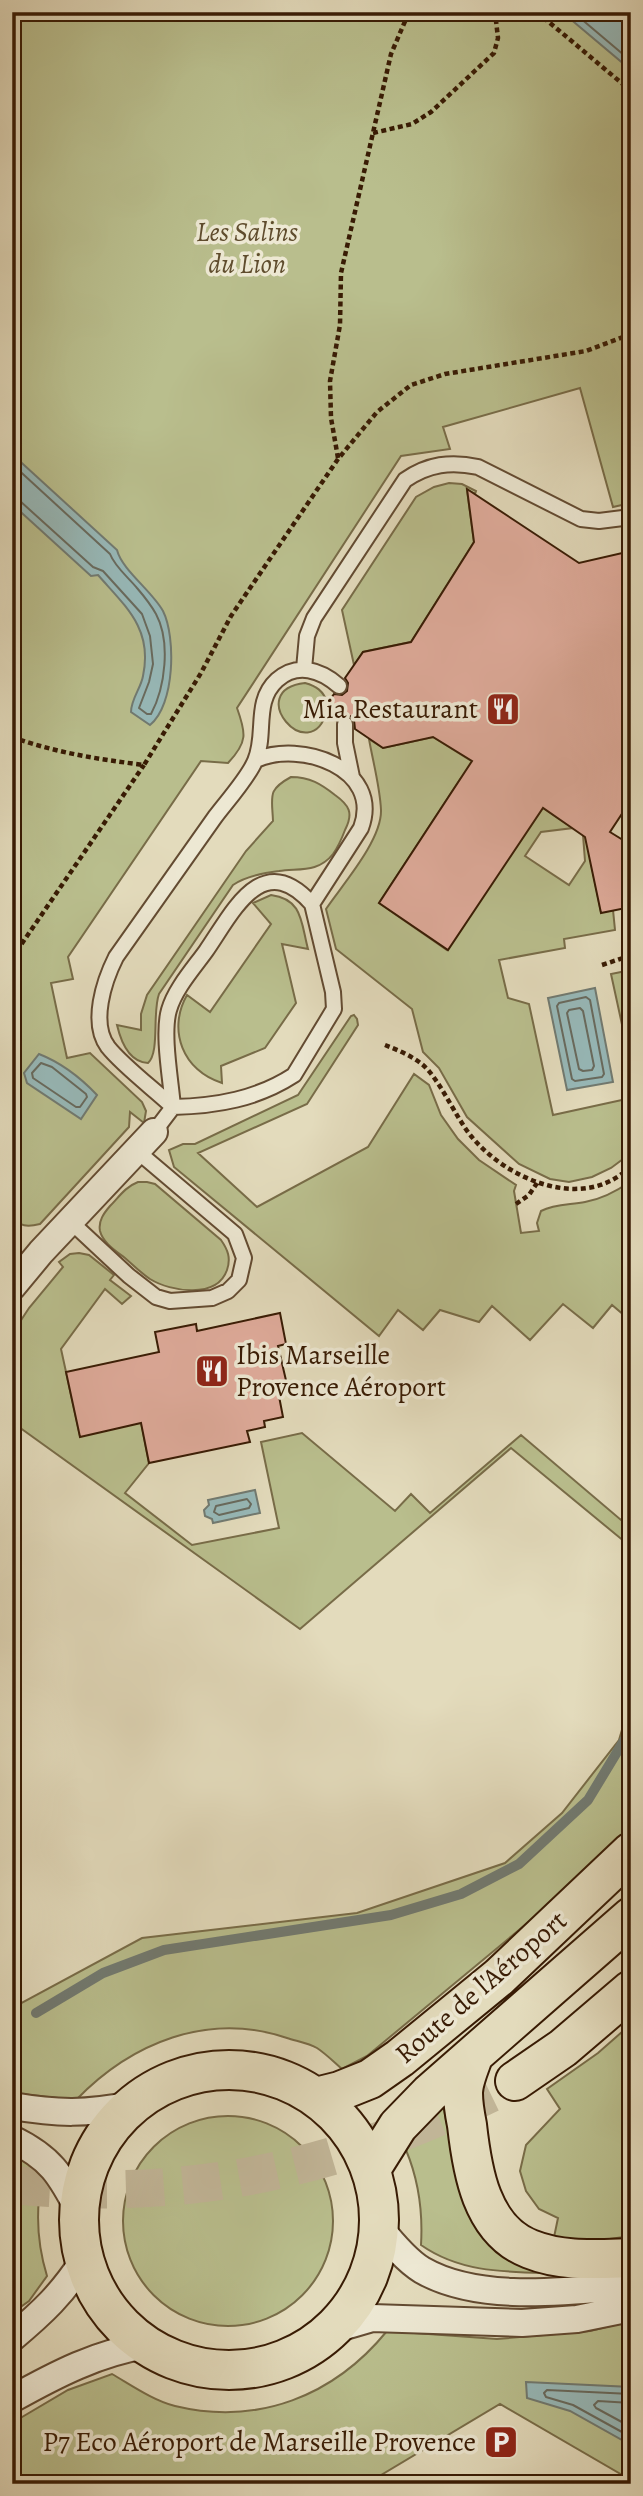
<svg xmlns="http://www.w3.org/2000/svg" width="643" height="2496" font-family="Alegreya,serif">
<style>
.green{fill:#b9be8d;stroke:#786c48;stroke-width:2}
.water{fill:#97b9b9;stroke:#717a71;stroke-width:2}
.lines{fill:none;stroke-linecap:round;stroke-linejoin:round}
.shore{stroke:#686a5e;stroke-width:2}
.stream{stroke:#717a71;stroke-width:10}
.building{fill:#dfab9b;stroke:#381b04;stroke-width:2}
.primary-tunnel{stroke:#c1b597;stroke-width:38;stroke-dasharray:38 19;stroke-linecap:butt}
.service-casing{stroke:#634b32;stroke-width:18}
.minor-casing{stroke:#634b32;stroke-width:30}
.primary-casing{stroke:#381b04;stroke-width:42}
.path{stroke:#381b04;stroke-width:4.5;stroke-dasharray:5 3.5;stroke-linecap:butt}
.service{stroke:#ede8d3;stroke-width:14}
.minor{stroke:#ede8d3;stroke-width:26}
.primary{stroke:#e3dbbc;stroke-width:38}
.labels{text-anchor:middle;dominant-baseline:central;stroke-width:7;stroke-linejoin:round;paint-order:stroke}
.park-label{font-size:28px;font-style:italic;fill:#5f4c2d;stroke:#ede8d3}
.poi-label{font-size:28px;fill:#381b04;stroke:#ede8d3;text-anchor:end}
.street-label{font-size:28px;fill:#381b04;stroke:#ede8d3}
</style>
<rect width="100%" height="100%" fill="#e3dbbc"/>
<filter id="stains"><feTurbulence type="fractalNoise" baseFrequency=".00286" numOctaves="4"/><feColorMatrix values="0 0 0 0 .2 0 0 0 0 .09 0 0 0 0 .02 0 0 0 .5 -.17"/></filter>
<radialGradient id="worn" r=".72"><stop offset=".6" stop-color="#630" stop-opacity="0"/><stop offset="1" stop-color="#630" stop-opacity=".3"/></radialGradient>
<path class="green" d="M12,12H631V503L613,507L580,388L443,427L450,449L401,456L237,708C246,733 248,742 228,763L201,761L68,957L73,979L51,983L67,1058L90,1053L142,1102L146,1111L144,1123L130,1112L129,1127L40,1224C28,1227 19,1227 12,1216Z
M449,483L462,484L476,491L475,494L467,490L474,542L411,642L363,652L354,665L342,610L416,497L434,487Z
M305,683C316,686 324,691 327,703L323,708L327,711C310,770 242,690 305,683Z
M433,737L481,767L461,778L379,903L447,950L539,805L573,828L541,832L525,856L569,885L585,861L583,835L610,853L591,863L601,912L613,910L615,930L564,939L565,948L499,960L508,998L529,1004L553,1115L631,1098V1149L627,1156L611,1168L592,1177L569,1182L550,1179L519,1164L467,1117L439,1068L423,1052L412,1009L336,949L326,909C343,884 382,840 381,810C380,787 373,762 369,739L383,748Z
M291,777C310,777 321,784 335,795C349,805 354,813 345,830C342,838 338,847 333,854C318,873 299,868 279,871C263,873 246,876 233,885L159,994C152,1013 160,1052 148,1063C129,1062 121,1042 117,1025L141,1030V1014L147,995L246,851L273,821C272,796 267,790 291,777Z
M271,895C303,899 301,923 308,949L282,944L296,1003L265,1048L221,1066L222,1083C183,1071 167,1030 187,995L210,1012L271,924L253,903Z
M631,970V1066L611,974Z
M354,1015L357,1019L358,1025L307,1104L198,1153L257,1207L368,1147L414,1074L429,1085L441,1115L458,1139L479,1160L516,1185L514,1191L521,1233L539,1231L537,1223L541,1211C555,1204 570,1205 585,1202C602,1199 617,1191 631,1181V1321L612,1305L593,1328L563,1304L530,1340L492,1306L479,1322L440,1310L423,1330L398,1310L379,1336L174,1167L169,1150L183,1144H195L298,1095L351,1016Z
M138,1182H147L155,1184L221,1240C228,1250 231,1258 227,1270C217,1299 171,1292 150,1279C141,1273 133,1265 125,1258C116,1251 103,1243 100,1231C98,1221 104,1213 110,1206C119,1197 125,1187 138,1182Z
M79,1253L89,1255L114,1275L110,1280L131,1296L122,1304L105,1289L61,1349L80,1436L141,1422L149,1463L125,1493L192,1545L279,1528L261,1442L302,1433L395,1511L411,1494L430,1513L521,1435L621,1520L631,1510V1547L511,1448L300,1629L12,1422V1334L29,1308L63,1267L59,1262L70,1254Z
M631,1699V1829L607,1857L367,2056L342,2069C334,2062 326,2054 317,2048C309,2043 296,2041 287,2038C208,2011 131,2043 76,2100L12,2093V2008L142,1938L357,1913L505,1863L562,1813L619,1740Z
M631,2024V2236L588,2242H553L558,2218L539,2209L526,2191L520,2171L526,2145L560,2109L547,2089L598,2053Z
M443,2105L461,2194L544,2273C500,2272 458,2271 421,2245C423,2211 419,2181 406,2150L415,2133Z
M123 2221a105 105 0 1 1 210 0a105 105 0 1 1-210 0Z
M12,2154L26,2162L42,2179C35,2213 37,2243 47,2276L29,2301L12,2313V2188L15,2168L12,2167Z
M631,2321V2480L500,2404L366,2484H147L141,2481L139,2484H12V2423L68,2390L112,2374C131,2385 154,2401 175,2406C258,2426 334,2396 387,2331L497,2339L590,2331Z"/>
<path class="water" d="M562,12H624L631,18V70Z
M12,454L117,550C122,570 152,591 163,611C176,637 175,705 150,725L131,712C131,699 141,688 143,676C153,629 126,607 98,575L91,576L12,504Z
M595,988L613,1082L567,1090L548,998Z
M39,1054C62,1063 80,1077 97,1095L81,1119L27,1083L24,1073Z
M255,1490L260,1513L213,1523L212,1519L205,1516L204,1510L209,1505L208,1500Z
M526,2382L631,2387V2445L570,2411L527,2398Z"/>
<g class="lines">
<path class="shore" d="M573,12L631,61
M12,464L110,554C115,567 128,577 137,588C143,595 151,605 156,614C171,642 165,688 151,714H147L139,708L149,682L153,664L150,636L142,614L103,571L93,567L20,501L12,499
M586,997L590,1000L604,1074L602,1077L575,1081L572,1079L557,1006L559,1003Z
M580,1008L583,1011L594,1066L592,1070L583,1071L579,1069L567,1013L569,1010Z
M41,1063L52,1067L86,1094L87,1097L80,1107H76L33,1078L32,1073Z
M247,1499L251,1504L249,1508L219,1515L214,1512L216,1506Z
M631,2394L547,2390L544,2393L546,2397L573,2405L631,2437
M631,2403L598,2401L594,2405L596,2408L631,2427"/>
<path class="stream" d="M36,2013L103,1973L164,1950L391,1915L461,1894L519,1864L588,1800L631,1729"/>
</g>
<path class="building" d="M467,489L579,563L631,551V800L610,832L631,845V907L601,913L585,837L543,808L448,950L379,903L472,761L433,737L383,748L355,729L354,720L350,716L344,714L338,718L323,709L334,694L342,695L347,691L348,683L345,678L363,652L411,642L474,542Z
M280,1313L286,1344L278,1346L288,1389L278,1391L283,1417L264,1421L265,1427L247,1431L250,1442L149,1463L141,1423L80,1437L66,1372L159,1352L155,1332L196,1324L197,1331Z"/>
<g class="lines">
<path class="primary-tunnel" d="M12,2185C199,2203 349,2166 515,2081"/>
<g class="service-casing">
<path id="service" d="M304,669L307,636L314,618L405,480C428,464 451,461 478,467L581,519L599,521L631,517
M345,724V743L352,777
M256,760C300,740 383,768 361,828L312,904L333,992L334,1009L294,1075C257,1099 217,1106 173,1107C155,1090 123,1066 108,1047C90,1023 104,981 116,957C149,911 182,864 215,817C227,801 248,778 255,761C267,734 253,702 277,680C297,662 321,670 339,686
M154,1132L173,1107C171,1081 162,1034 169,1010C175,989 193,969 206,951C233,912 262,848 312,904
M70,1221L129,1276L156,1297L170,1301L212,1298L228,1291L239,1280L244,1258L235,1234L137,1151"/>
</g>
<g class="minor-casing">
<path id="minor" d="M12,1287L41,1252L154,1132
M12,2106C59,2114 86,2114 132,2105
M12,2139C51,2158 60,2174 80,2212
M380,2228C392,2243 406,2260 422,2270C479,2303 568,2291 631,2286
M331,2330L372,2318L522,2323L577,2319L631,2308
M12,2338C43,2312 62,2294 84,2260
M12,2399C55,2375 99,2352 148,2345"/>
</g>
<g class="primary-casing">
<path id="primary" d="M473,2057C469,2068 463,2082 463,2093C463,2104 465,2115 467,2125C472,2170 481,2230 530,2249C562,2262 596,2259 631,2258
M79 2220a150 150 0 1 1 300 0a150 150 0 1 1-300 0Z
M515,2081L563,2048L631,1990
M316,2097L340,2091L370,2079L400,2058L499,1977L631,1852
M371,2169L398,2126L430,2093L631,1917"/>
</g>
<path class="path" d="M537,12L631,91
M373,133L412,124L431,112L494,53L498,38L495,12
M338,458L331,418L330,381L340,325L341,273L391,54L409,12
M12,737C57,753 97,759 144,765L201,673L231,616L338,459L377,412L411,385L445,374L586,351L631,334
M631,931V932
M12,958L144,765
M602,965L623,958L631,948
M385,1045C398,1050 412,1056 423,1065C440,1080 455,1116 471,1136C507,1180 584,1213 631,1166
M516,1204L529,1195L537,1183
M460,2484L465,2475"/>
<use href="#service" class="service"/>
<use href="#minor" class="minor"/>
<use href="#primary" class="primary"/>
</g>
<defs>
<g id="restaurant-square" transform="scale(1.75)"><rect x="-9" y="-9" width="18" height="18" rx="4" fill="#8f2418" stroke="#ede8d3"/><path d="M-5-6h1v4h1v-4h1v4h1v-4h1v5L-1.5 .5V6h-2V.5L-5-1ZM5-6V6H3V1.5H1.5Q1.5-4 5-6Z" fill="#fff"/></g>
<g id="parking-square" transform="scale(1.75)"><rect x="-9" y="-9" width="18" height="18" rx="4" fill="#8f2418" stroke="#ede8d3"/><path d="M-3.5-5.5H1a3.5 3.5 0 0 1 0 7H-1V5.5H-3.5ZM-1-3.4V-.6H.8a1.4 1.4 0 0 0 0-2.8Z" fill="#fff"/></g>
</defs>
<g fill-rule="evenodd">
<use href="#restaurant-square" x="503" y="709"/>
<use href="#restaurant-square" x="212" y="1371"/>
<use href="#parking-square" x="501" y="2442"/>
</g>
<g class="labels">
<g class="park-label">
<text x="247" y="232">Les Salins<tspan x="247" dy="32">du Lion</tspan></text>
</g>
<g class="poi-label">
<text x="478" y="709">Mia Restaurant</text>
<text x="236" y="1355" text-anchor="start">Ibis Marseille<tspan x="236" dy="32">Provence Aéroport</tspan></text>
<text x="476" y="2442">P7 Eco Aéroport de Marseille Provence</text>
</g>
<g class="street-label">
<text transform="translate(481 1987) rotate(-41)">Route de l'Aéroport</text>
</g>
</g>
<rect width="643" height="2496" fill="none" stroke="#e3dbbc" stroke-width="42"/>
<rect x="14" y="14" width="615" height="2468" fill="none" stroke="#381b04" stroke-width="3.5"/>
<rect x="21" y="21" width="601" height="2454" fill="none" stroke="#381b04" stroke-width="2"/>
<rect width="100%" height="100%" filter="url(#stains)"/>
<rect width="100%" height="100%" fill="url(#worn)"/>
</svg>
